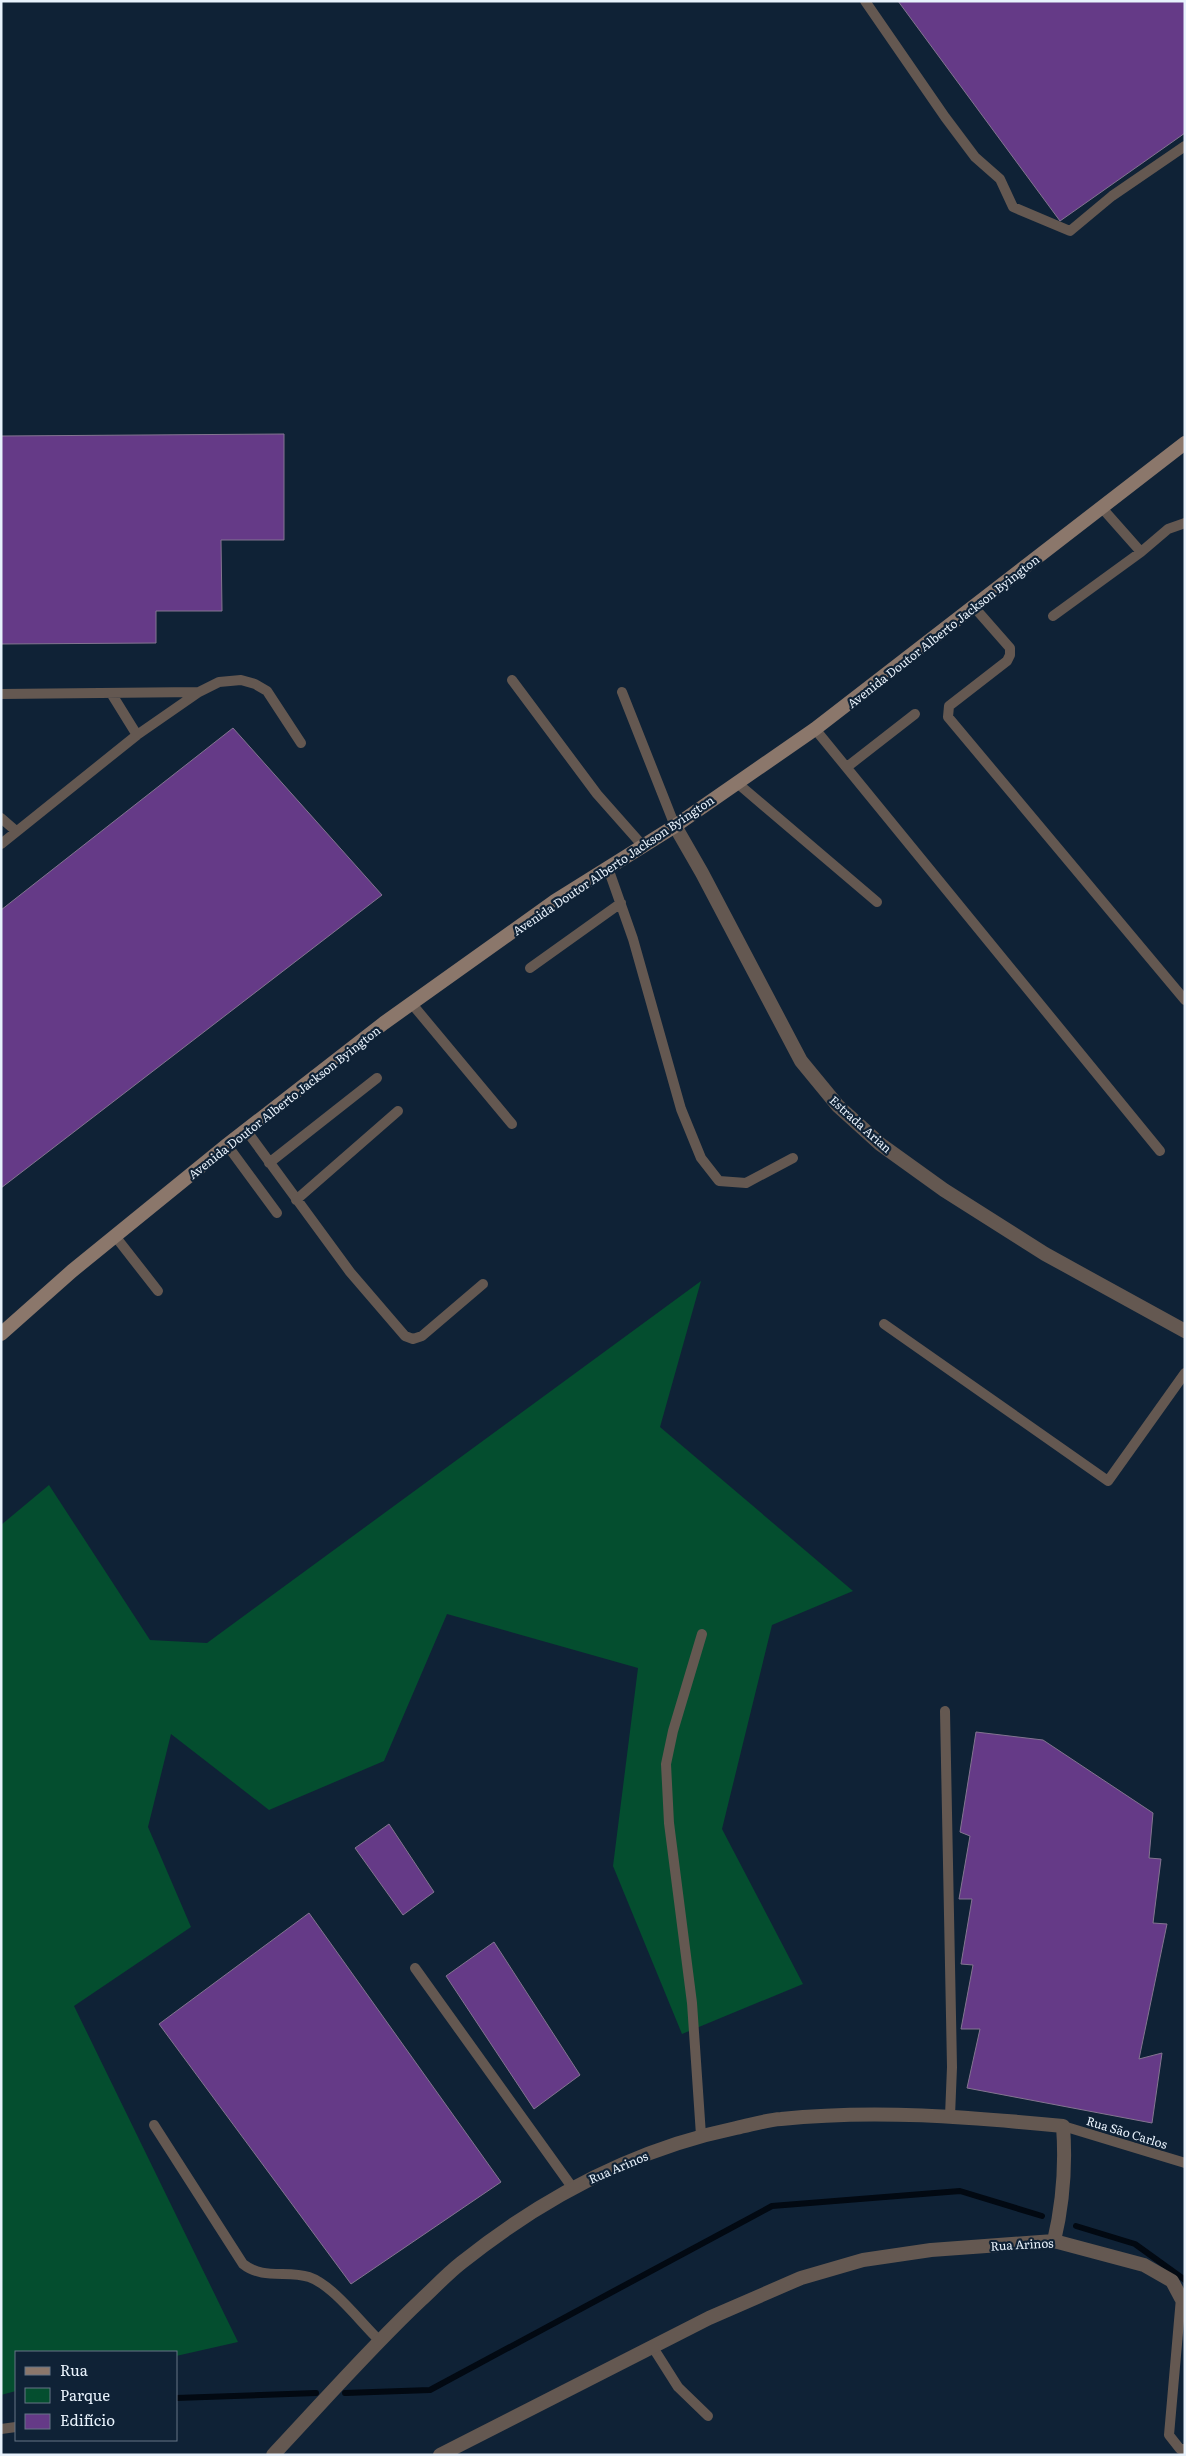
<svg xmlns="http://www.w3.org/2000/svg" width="1186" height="2456" font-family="Literata,serif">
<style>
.green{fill:#044e2f}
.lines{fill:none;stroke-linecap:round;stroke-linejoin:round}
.stream{stroke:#020912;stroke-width:6}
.building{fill:#653a87;stroke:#837590}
.service{stroke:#645851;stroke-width:10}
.minor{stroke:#645851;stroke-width:14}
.tertiary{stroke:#645851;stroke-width:14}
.secondary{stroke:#8b776b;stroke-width:14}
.labels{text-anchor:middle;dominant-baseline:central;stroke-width:4.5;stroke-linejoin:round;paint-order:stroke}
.street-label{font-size:12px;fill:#e8f2fc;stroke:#0f2236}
</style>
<rect width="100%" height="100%" fill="#0f2236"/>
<path class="green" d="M701,1281L660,1427L853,1591L772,1625L722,1829L803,1984L682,2034L613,1866L638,1668L447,1614L384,1761L269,1810L171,1734L148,1827L191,1927L74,2006L238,2342L176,2356V2352H16V2391L1,2395V1525L49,1485L150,1640L207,1643Z"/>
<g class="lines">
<path class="stream" d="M1076,2226L1135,2244L1185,2280
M345,2393L430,2390L772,2206L960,2191L1042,2216
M176,2398L316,2393"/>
</g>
<path class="building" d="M898,1H1185V133L1060,221Z
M284,434V540H221L222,611H156V643L1,644V436Z
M233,728L382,895L1,1188V910Z
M976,1732L1043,1740L1153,1813L1149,1858L1161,1859L1153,1923L1167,1924L1139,2059L1162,2053L1152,2123L967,2088L980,2029H961L973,1965L961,1964L972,1899H959L970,1836L960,1832Z
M389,1824L434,1892L403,1915L355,1848Z
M309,1913L501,2182L351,2284L159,2024Z
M494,1942L580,2075L534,2109L446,1976Z"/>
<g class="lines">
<path class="service" d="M865,1L945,117L975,157L1000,179L1013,207L1070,231L1112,196L1185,146
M1102,508L1141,552L1168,529L1185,523
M974,607L1010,648V655L1007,661L949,706L948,717L1185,1000
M1053,616L1141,552
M512,680L597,794L643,846
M622,692L675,826
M111,693L137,735
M1,694L199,692
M815,729L1160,1151
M847,767L915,714
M736,782L877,902
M1,818L16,831
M1,844L137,735L199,692L219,682L241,680L255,684L267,691L301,743
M608,868L633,939L681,1109L701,1158L719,1181L746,1183L793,1158
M530,968L621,903
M412,1004L512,1124
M246,1130L350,1272L405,1336L413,1339L422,1336L483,1284
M227,1145L277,1213
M269,1163L377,1078
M296,1200L398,1111
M115,1236L158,1291
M884,1324L1108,1481L1185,1373
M945,1711L952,2067L950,2116
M415,1968L572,2187
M154,2125L243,2264C263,2280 287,2270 309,2277C333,2285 361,2323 380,2341
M1063,2126L1185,2163
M701,2135L692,2003L669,1823L666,1764L673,1731L702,1634
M1181,2298L1169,2435L1180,2449H1185
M652,2346L678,2387L708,2416
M1,2429L16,2427"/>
<path class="minor" d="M273,2455C322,2403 369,2349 421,2300C434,2288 447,2274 461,2263C542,2198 635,2149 736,2128C751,2125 766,2120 781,2119C875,2109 969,2117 1063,2126C1066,2165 1063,2203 1054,2241
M440,2455L709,2318L801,2278L863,2260L931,2250L1054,2241L1144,2265L1172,2281L1181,2298"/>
<path class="tertiary" d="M675,826L702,873L801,1061L838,1106L880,1144L944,1190L1045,1254L1185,1331"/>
<path class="secondary" d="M1,1334L72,1271L227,1145L384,1023L555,901L675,826L815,729L1185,443"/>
</g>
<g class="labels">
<g class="street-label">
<text transform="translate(943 631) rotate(-38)">Avenida Doutor Alberto Jackson Byington</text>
<text transform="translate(613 865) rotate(-34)">Avenida Doutor Alberto Jackson Byington</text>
<text transform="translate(284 1102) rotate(-38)">Avenida Doutor Alberto Jackson Byington</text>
<text transform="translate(861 1124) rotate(42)">Estrada Arian</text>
<text transform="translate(1127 2132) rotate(17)">Rua São Carlos</text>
<text transform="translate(618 2167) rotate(-23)">Rua Arinos</text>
<text transform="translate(1022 2244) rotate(-3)">Rua Arinos</text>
</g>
</g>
<rect width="1186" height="2456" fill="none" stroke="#e8f2fc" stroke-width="5"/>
<rect x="15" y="2351" width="162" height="90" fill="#0f2236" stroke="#667585"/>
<rect x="25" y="2367" width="25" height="8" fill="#8b776b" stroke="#667585"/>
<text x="60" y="2376" font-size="15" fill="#e8f2fc">Rua</text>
<rect x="25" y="2388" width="25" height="15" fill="#044e2f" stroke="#667585"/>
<text x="60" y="2401" font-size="15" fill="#e8f2fc">Parque</text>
<rect x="25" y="2414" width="25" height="15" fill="#653a87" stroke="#667585"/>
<text x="60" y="2426" font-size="15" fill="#e8f2fc">Edifício</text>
</svg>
